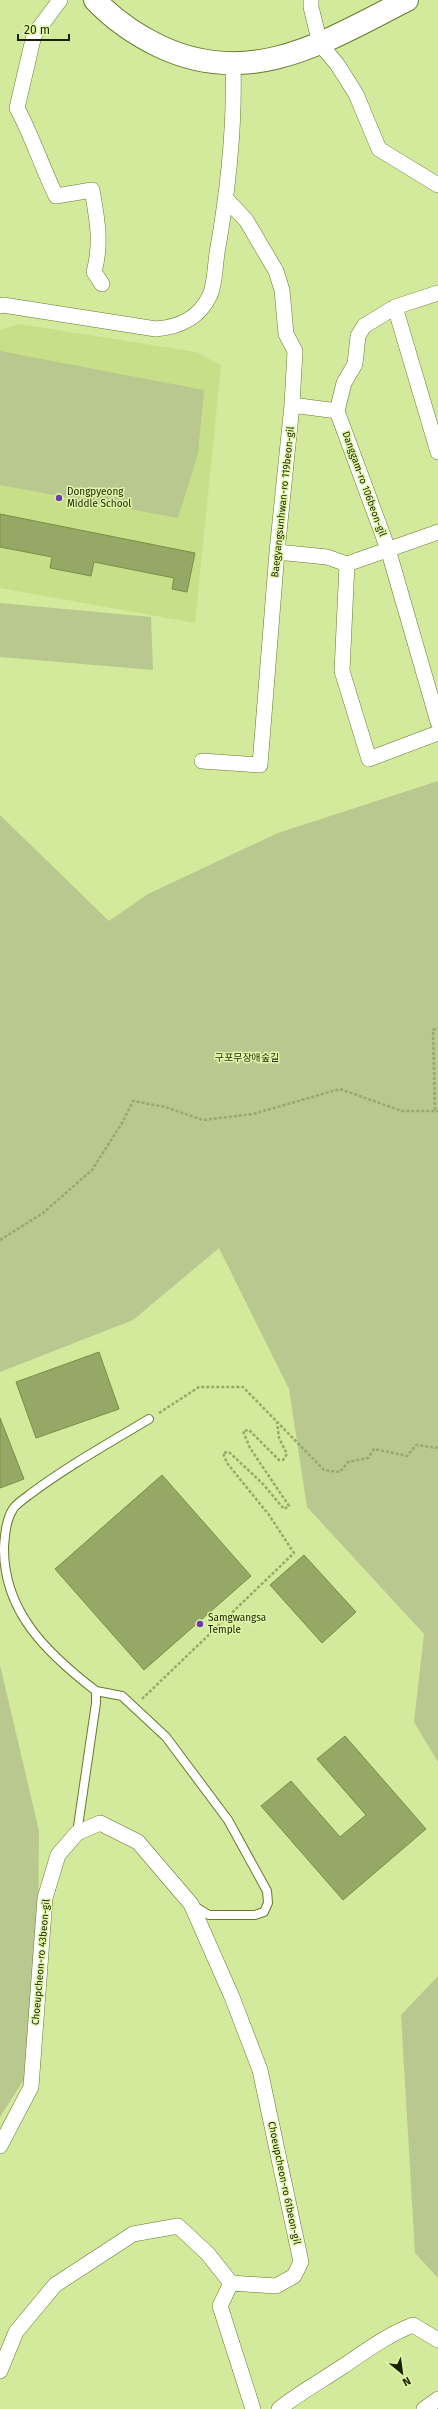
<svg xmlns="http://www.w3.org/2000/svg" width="438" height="2409" font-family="'Fira Sans','Noto Sans KR',sans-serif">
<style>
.built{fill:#c7df89}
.green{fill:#b8c88e}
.building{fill:#96a866;stroke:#7b8e43}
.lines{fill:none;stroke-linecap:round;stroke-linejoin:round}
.lane-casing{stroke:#687a2e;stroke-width:10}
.street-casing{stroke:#687a2e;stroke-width:16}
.secondary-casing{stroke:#687a2e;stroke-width:24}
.path{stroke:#98a96a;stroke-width:2.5;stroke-dasharray:3 2;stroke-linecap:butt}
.lane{stroke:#fff;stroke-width:8}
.street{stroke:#fff;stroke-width:15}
.secondary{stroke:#fff;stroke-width:22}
.poi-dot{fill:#7139b0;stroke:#e1f7a8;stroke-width:1.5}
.labels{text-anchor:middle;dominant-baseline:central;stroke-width:3;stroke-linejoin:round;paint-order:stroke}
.street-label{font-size:10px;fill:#1a2102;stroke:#e1f7a8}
.poi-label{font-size:10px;fill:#1a2102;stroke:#e1f7a8;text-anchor:start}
.park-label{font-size:10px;fill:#262d10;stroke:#e1f7a8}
</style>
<rect width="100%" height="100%" fill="#d3e99b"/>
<path class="built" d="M19,324L196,352L221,365L195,623L0,588V330Z"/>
<path class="green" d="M0,351L204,390L198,454L178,518L0,485Z
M0,603L151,617L153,670L0,657Z
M438,781V1762L414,1722L424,1634L307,1507L289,1389L219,1248L133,1320L0,1372V815L109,921L148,894L278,833Z
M0,1665L39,1831L38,1918L26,2076L0,2117Z
M438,1976V2278L415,2253L401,2015Z"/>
<path class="building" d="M0,514L195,553L187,592L172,589L174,578L94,562L91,576L50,568L52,557L0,547Z
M99,1352L119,1409L36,1438L16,1382Z
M0,1418L24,1479L0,1488Z
M162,1475L251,1576L144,1670L55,1569Z
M304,1555L356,1612L322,1643L270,1585Z
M345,1736L426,1829L343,1900L261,1806L291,1781L340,1837L366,1815L317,1759Z"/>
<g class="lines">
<g class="lane-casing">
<path id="lane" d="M96,1691L122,1696L166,1737L228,1820L267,1891L268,1903L264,1912L255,1915H209L194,1906
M77,1833L96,1703V1691C48,1654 3,1612 4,1547C5,1534 6,1520 13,1509C16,1504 24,1499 29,1495C66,1467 109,1443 149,1419"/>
</g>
<g class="street-casing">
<path id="street" d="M60,0L34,35L17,108C32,136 42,167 56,196L92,190C97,218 102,243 94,272L102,284
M311,0V7L320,44L337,64L356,94L379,149L438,185
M438,293L395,307L364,326L358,336L355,364L344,383L337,411L388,549L438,722
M0,306L3,305L156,329C179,327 199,319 210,295C215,284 215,266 217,253C228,191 235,128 233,65
M395,307L438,452
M292,405L337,411
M277,552L327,557L347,564L342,671L369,759L438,733
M347,564L438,532
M202,761L260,765L277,552L292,405L295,351L286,334L282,290L276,271L246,220L227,200
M0,2146L31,2087L45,1898L58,1855L77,1833L100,1823L138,1842L191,1904L232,1997L260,2070L301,2262L294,2276L276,2286L231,2283L220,2306L253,2409
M0,2371L16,2332L55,2285L133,2234L178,2226L208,2254L231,2283
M279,2409C299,2393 321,2381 342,2367C366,2351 387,2335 413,2325L438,2340
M424,2409L438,2399"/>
</g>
<g class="secondary-casing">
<path id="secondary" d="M95,0C114,20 134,34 159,46C251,90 326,41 407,0"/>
</g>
<path class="path" d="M435,1110L433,1030L438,1028
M0,1240L43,1213L92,1170L122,1123L133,1101L165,1107L203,1120L253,1114L340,1089L402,1111H438
M159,1413L199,1387H243L324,1470L340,1472L348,1462L368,1458L374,1449L407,1456L416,1445L438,1448
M142,1699L294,1553L269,1515L227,1463L223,1453L229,1452L263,1484L284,1509L289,1506L250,1448L243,1431L249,1430L279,1460H283L287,1454L279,1438L277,1422"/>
<use href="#lane" class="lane"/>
<use href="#street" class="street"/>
<use href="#secondary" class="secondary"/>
</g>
<g class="poi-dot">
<circle cx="59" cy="498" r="4"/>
<circle cx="200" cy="1624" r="4"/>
</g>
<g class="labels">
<g class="street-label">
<text transform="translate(364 484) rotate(70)">Danggam-ro 106beon-gil</text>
<text transform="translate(283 502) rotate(-84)">Baegyangsunhwan-ro 119beon-gil</text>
<text transform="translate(41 1962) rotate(-85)">Choeupcheon-ro 43beon-gil</text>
<text transform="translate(284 2183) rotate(78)">Choeupcheon-ro 61beon-gil</text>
</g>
<g class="poi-label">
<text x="67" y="492">Dongpyeong<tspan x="67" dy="12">Middle School</tspan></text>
<text x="208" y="1618">Samgwangsa<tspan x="208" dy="12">Temple</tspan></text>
</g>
<g class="park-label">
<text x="247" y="1058">구포무장애숲길</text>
</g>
</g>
<g transform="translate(402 2373) rotate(151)" stroke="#e1f7a8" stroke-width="3" paint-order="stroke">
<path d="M0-3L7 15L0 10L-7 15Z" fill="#1a2102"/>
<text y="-6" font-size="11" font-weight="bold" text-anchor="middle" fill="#1a2102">N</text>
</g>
<path d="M18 34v6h51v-6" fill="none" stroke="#1a2102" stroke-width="2"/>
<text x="24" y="34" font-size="12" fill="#1a2102" stroke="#e1f7a8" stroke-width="3" paint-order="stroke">20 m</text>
</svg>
